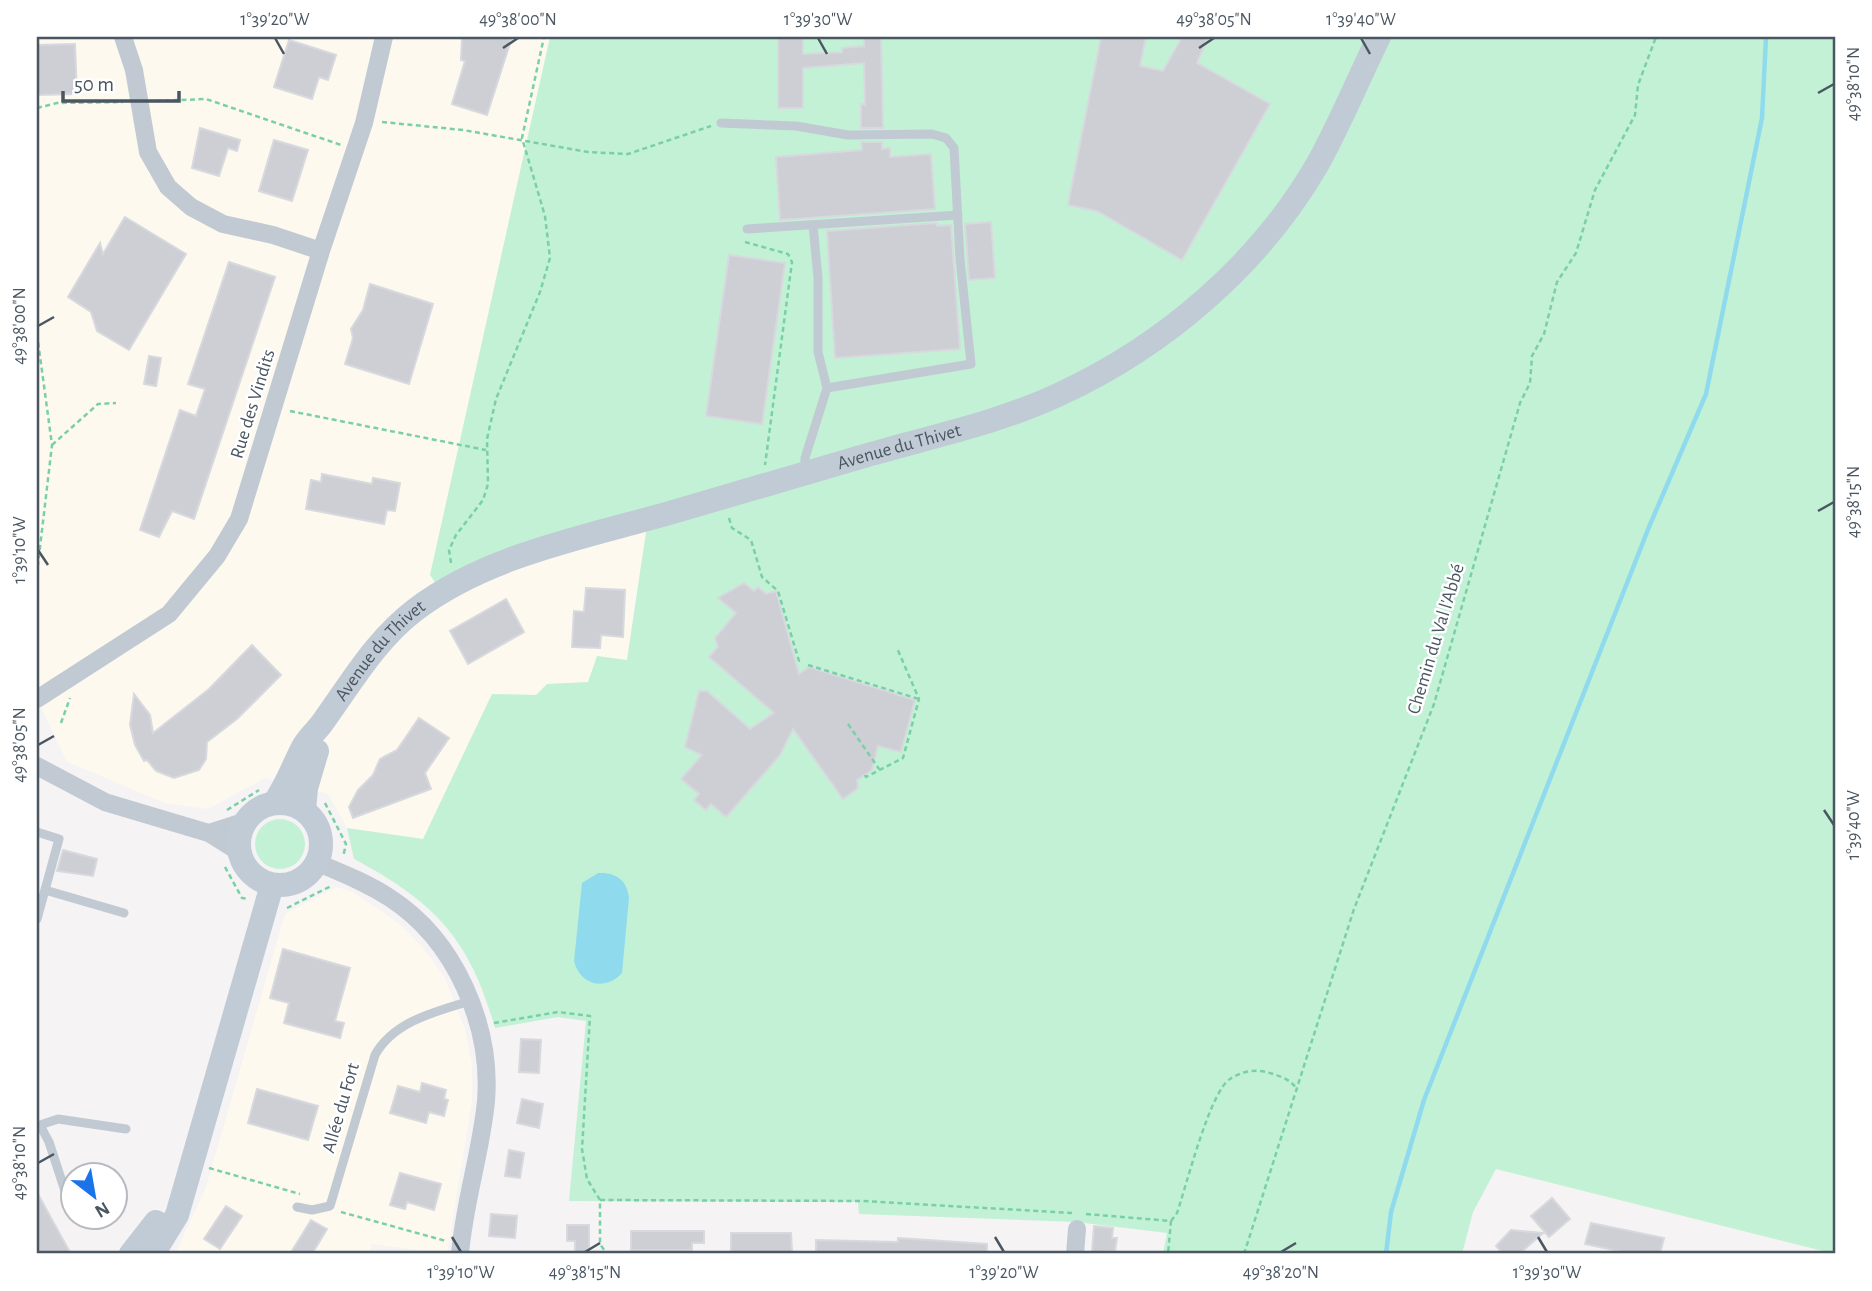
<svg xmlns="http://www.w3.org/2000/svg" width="1872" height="1291" font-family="'Alegreya Sans',sans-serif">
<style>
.commercial{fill:#fdf9ef}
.green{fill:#c3f1d5}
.water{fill:#90daee}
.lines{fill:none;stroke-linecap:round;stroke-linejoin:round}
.stream{stroke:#90daee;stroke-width:4.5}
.building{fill:#cdcfd5;stroke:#d7d9de;stroke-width:2}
.path{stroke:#7ad0a6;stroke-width:2.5;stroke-dasharray:5 3.5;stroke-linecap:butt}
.lane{stroke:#c1cad2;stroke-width:9}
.street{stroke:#c1cad2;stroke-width:18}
.secondary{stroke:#c1cbd6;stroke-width:24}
.ticks{fill:none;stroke:#4a5661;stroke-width:2.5}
.labels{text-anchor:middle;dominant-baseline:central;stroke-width:5;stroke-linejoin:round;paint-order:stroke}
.street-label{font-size:19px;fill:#4a5661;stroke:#fff}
.neatline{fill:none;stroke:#4a5661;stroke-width:2.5}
.ticks-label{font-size:18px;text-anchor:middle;fill:#4a5661}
</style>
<rect width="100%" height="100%" fill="#f5f3f3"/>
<path class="commercial" d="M37,37H550L430,575L648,518L627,660L588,682L547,684L536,695L492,694L423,839L347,828L328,794L265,778L208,809L165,803L67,762L37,699Z
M336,887L351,891L381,911L402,926L424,949L445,978L465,1029L472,1064V1102L447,1254L372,1244L370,1254H175L206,1187L285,914Z"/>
<path class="green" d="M550,37H1835V1254L1496,1169L1473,1212L1462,1254H1163L1167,1233L1076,1222L859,1214L858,1202L569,1201L586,1021L558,1017L495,1028C470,939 435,902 354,859L347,828L423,839L492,694L536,695L547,684L588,682L597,656L627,660L648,519L441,591L430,575Z
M255 844a25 25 0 1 1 50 0a25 25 0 1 1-50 0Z"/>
<path class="water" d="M598,873C616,872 627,880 629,898L622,973C606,991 580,986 574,961L582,883Z"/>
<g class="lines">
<path class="stream" d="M1386,1254L1391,1212L1424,1100L1649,527L1706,394L1762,118L1766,37"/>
</g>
<path class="building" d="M462,37H512L487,115L452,104L465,61L461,60Z
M778,37H803V54L842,52V48L864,46V37H881L883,128H861V104L865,105L864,63L803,68V108H778Z
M1101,37H1146L1140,66L1163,71L1182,37H1208L1197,63L1270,104L1182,260L1097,211L1068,205Z
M289,40L336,55L328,80L319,77L312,99L274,87Z
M75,44L77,94L37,95V45Z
M200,128L240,140L237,151L228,148L219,176L192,168Z
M274,140L308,150L292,201L259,191Z
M861,142H882V149L890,148V157L931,154L935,209L780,220L776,157L862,150Z
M125,217L186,254L129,350L97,331L91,312L68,297L100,243L103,254Z
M991,222L995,278L969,280L965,224Z
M936,223L937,226L951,225L960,349L835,358L827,231Z
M729,255L785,263L762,424L706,416Z
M229,262L275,277L194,519L172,511L159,537L140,530L180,410L196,416L205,389L188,384Z
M370,284L433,304L409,384L345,364L353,338L351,329L363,310Z
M149,356L161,358L156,386L144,384Z
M322,474L372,484L373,478L400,483L395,511L387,510L384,524L306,509L311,480L321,482Z
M744,583L754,591L758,587L766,594L776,591L799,674L809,667L915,700L901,752L878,746L872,770L857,780L858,788L843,799L793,729L780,755L726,817L711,804L706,810L694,800L699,794L681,779L702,755L685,747L699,691H707L750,729L774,713L709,657L718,647L715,638L736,613L718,598Z
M586,588L625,590L623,637L601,635L600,648L572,647L574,611L584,612Z
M506,599L524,632L468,664L450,631Z
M252,645L281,675L237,719L207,742L206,759L199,770L174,778L156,771L147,760L144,761L135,745L130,725L134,694L150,715L153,733L209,689Z
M419,718L449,738L425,773L431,789L353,818L349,807L358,790L373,775L380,759L397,750Z
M63,850L97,859L93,876L57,871Z
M283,949L350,968L335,1021L344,1023L340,1038L284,1023L289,1003L270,998Z
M521,1039L541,1040L539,1073L519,1072Z
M422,1083L446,1090L444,1099L448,1100L444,1116L429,1112L426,1123L390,1113L398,1086L420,1092Z
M257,1089L318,1106L308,1140L248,1123Z
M522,1099L543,1104L539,1128L517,1123Z
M509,1150L524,1153L520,1178L505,1176Z
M400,1173L441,1184L434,1210L407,1202L405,1209L390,1205Z
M37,1192L51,1218L71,1254H37Z
M1552,1198L1570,1219L1549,1237L1531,1216Z
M226,1206L242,1216L220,1249L204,1239Z
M491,1214L517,1216L515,1238L489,1236Z
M311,1220L327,1229L312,1254H290Z
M1591,1223L1664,1238L1660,1254H1632L1585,1244Z
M567,1225H589V1254H575V1241H567Z
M1094,1226L1113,1228L1112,1238H1117L1115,1251L1092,1252Z
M1511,1230L1543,1233L1519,1254H1503L1496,1246Z
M631,1231H704V1243H692V1250H631Z
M731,1233H791L792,1252H731Z
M898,1238L987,1244V1254H816V1240L898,1242Z"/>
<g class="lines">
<path class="path" d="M156,101L206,99L341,145
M37,108L57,103L123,102
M382,122L463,130L588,152L628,154L711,126
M745,242L788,254L792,262L765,465
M37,334L52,445L37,573
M290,411L486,450
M52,445L98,404L116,403
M729,518L732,528L751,540L762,577L778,591L799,661L797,663
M451,563L449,550L456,535L483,500L488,484L487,439L496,399L540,292L550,258L545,216L522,138L544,37
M808,665L919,699
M61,723L70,698
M848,724L879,769
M865,775L866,777L903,758L919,699L897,648
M325,803L346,844L343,857
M227,810L259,790
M225,867L242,898L249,899
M287,908L331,886
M494,1023L558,1012L590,1016L582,1149L587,1179L600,1200V1244L607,1254
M209,1168L300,1194
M600,1200L863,1201L1072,1213
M341,1212L446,1241
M1086,1214L1171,1221L1168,1254
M1171,1221L1177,1213C1186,1187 1210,1091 1230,1079C1240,1072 1254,1069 1266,1072C1277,1075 1292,1079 1297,1090
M1244,1254L1354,909L1434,704L1520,403L1530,383L1532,356L1544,334L1557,282L1576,253L1595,190L1635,115L1638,85L1656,37"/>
<path class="lane" d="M721,123L796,126L848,135L932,134L946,138L954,148L960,259L971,364L827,388
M747,229L958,215
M805,471V458L827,388L818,352V278L813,225
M37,832L59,839L37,919
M45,890L124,913
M40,1125L58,1119L126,1129
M37,1127L40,1125L49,1142L66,1194
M297,1207L312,1210L330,1206L375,1055C394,1021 435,1012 470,1001"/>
<path class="street" d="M123,37L134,70L148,152L168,187L191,207L223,224L273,235L321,251
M37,699L169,614L217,556L239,519L321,251L364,123L384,37
M37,766L105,802L209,833L246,821
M209,833L233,848L241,858
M318,863C342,873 367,883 390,898C455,940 492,1025 486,1101C481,1153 464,1203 460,1254
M1075,1254L1077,1229"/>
<g class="secondary">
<circle cx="280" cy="844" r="41"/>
<path id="s1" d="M274,803C287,785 293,766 303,747C309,736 319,729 325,719C353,680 376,640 415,610C486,556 581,538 666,514C734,494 802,474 871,454C934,436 1001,422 1060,394C1164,346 1259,265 1317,165C1340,124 1358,79 1379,37"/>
<path d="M304,810L306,788L317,751"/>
<path d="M131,1254L156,1222"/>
<path d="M153,1254L177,1215L272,885"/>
</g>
</g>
<path class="ticks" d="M275,38L284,54M818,38L827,54M1361,38L1370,54M503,48L518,38M1199,48L1214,38M1818,93L1834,84M38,326L54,317M1818,511L1834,502M38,550L48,565M38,745L54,736M1824,810L1834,825M38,1163L54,1154M452,1237L461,1252M995,1237L1004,1252M1538,1237L1547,1252M585,1252L600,1243M1281,1252L1296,1243"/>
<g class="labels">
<g class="street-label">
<text transform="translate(253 404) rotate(-73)">Rue des Vindits</text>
<text stroke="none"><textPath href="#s1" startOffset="754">Avenue du Thivet</textPath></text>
<text transform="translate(1436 639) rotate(-73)">Chemin du Val l'Abbé</text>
<text stroke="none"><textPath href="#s1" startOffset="187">Avenue du Thivet</textPath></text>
<text transform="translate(341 1108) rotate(-74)">Allée du Fort</text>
</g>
</g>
<rect width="1872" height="1291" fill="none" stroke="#ffffff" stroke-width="77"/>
<g transform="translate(94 1196) rotate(149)"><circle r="33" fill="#ffffff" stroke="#b7bbc0" stroke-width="2"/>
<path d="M0-5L12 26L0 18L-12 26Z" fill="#1a73e8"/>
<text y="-10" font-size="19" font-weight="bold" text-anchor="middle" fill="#4a5661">N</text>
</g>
<path d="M63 91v10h116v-10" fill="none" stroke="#4a5661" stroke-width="3.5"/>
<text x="74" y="91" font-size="21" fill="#4a5661" stroke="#ffffff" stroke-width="5" paint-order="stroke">50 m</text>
<rect x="38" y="38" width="1796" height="1214" class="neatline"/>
<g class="ticks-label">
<text x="275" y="25">1°39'20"W</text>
<text x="518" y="25">49°38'00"N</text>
<text x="818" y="25">1°39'30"W</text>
<text x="1214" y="25">49°38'05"N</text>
<text x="1361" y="25">1°39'40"W</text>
<text transform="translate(1853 84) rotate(-90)" y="6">49°38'10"N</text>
<text transform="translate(19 326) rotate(-90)" y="6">49°38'00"N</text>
<text transform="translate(1853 502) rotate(-90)" y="6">49°38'15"N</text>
<text transform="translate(19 550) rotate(-90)" y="6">1°39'10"W</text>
<text transform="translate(19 745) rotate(-90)" y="6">49°38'05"N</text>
<text transform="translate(1853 825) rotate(-90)" y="6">1°39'40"W</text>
<text transform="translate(19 1163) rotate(-90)" y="6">49°38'10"N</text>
<text x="461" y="1278">1°39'10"W</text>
<text x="585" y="1278">49°38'15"N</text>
<text x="1004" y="1278">1°39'20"W</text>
<text x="1281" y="1278">49°38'20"N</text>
<text x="1547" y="1278">1°39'30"W</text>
</g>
</svg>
